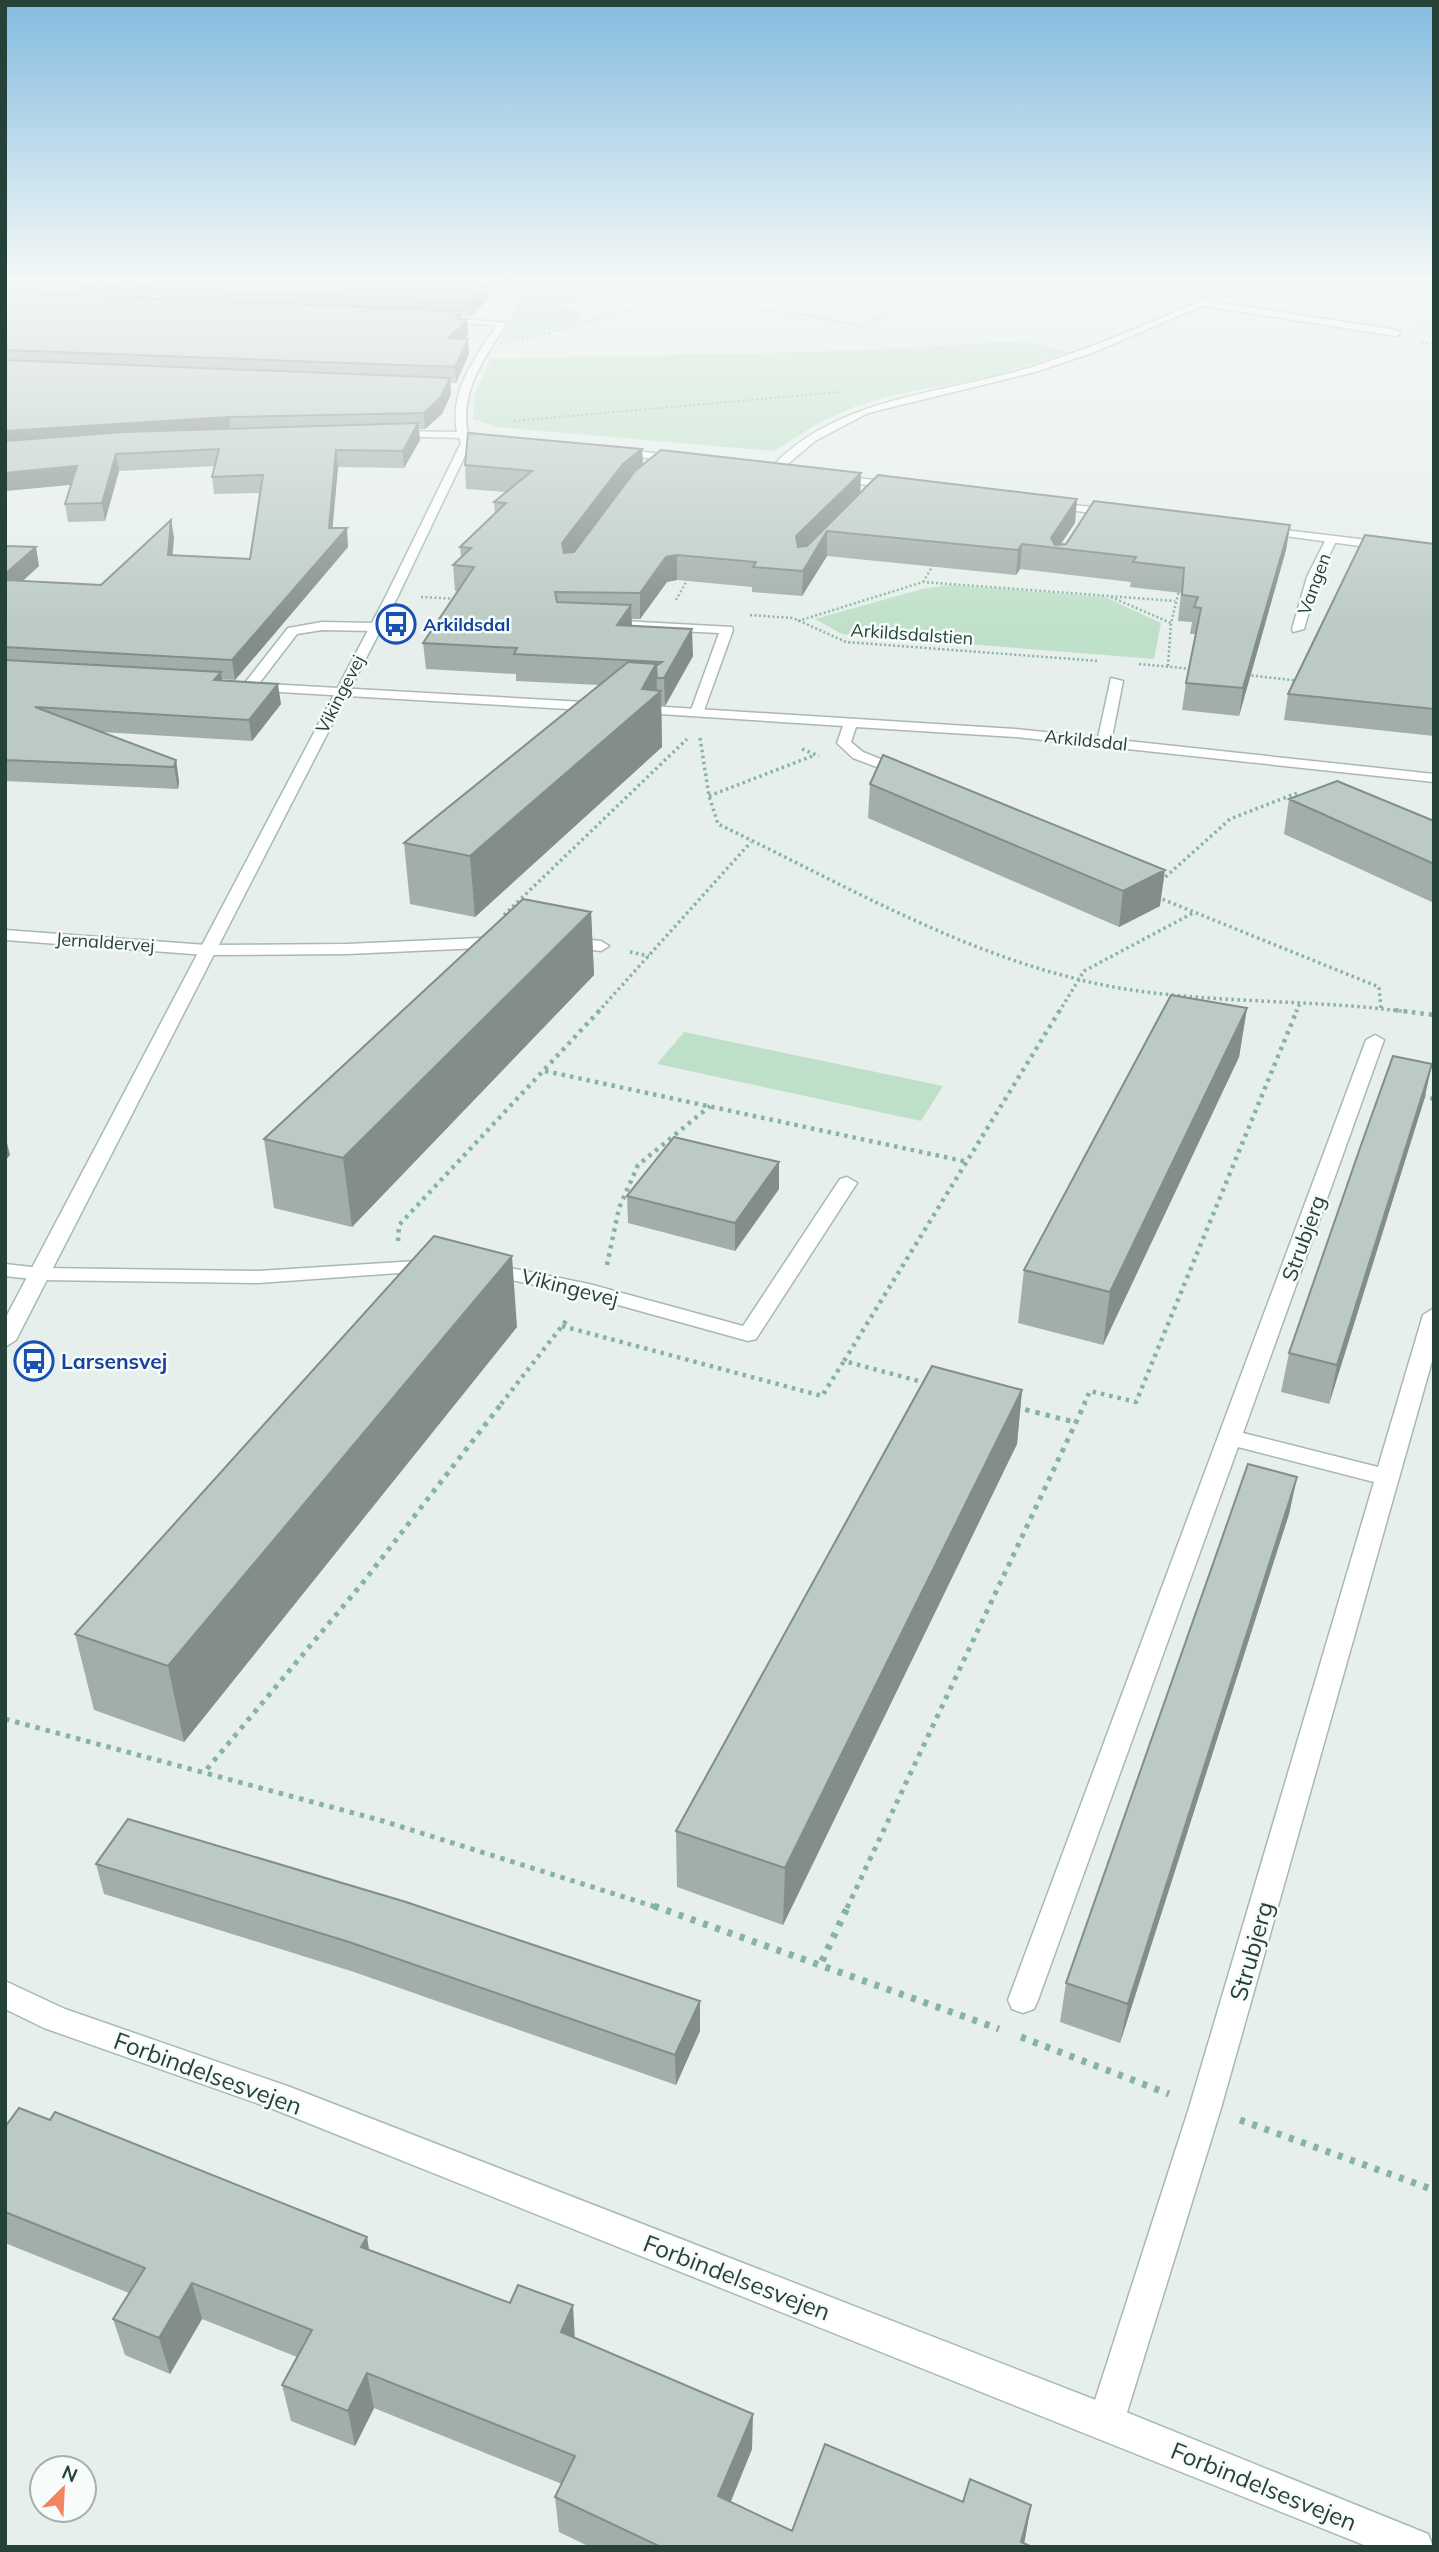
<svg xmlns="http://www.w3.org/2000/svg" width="1439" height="2552" font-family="Mulish,sans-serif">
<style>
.green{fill:#bfe0c8}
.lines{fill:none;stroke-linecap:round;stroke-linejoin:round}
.lane-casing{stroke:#a8b8b2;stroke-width:3}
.street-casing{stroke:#a8b8b2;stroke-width:3}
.secondary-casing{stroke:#a4bbb3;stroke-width:3}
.path-far5{stroke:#86b3a5;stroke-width:2;stroke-dasharray:2 2.5;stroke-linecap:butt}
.path-far4{stroke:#86b3a5;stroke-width:2.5;stroke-dasharray:2 2.5;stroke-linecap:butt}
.path-far3{stroke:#86b3a5;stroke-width:3.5;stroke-dasharray:2.5 3.5;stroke-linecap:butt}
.path-far2{stroke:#86b3a5;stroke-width:4.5;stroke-dasharray:3.5 5;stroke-linecap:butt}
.path-far1{stroke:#86b3a5;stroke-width:5;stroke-dasharray:4.5 6;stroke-linecap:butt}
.path{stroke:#86b3a5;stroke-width:7;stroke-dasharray:5 8;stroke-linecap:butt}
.lane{fill:#fff;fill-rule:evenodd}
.street{fill:#fff;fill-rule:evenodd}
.secondary{fill:#fff;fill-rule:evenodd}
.wall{fill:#a1aea9;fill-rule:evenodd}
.shaded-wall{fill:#838d89}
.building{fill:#bbcac4;stroke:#838d89;stroke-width:2}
.labels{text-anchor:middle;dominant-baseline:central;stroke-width:5;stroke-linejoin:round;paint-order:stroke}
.far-street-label{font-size:18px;fill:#24423a;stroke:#f7fbf9}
.far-transit-label{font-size:18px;font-weight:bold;fill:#164399;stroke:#f7fbf9;text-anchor:start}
.street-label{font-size:21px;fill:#24423a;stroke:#f7fbf9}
.transit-label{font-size:21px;font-weight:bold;fill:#164399;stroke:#f7fbf9;text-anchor:start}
.near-street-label{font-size:24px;fill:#24423a;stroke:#f7fbf9}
</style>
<rect width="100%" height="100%" fill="#e6efeb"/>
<path class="green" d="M529,278H585L597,289V297L562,305L582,314L578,321L498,346Z
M1120,278H1210L1176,293L1131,295Z
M996,342L1032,343L1070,352L993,376L894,395L856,406L817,424L774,451L497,427L473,419L475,393L491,359C660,354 828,355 996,342Z
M949,585L1105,597L1161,623L1154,659L842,634L815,619L922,589Z
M684,1032L943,1086L921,1121L657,1064Z"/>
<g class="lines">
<g class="lane-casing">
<path id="lane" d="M1208,301L1396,330L1401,333L1396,336L1205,306Z
M604,620L732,627L733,630L702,716L690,713L719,633L599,627L598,624Z
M322,622L374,623L380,627L374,631L322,630L297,634L254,690H244V684L288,628Z
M1111,678L1123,681L1111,742L1104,746L1097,742Z"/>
</g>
<g class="street-casing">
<path id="street" d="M439,317L507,323C484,359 459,391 468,435L463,438L388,436V432L392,431L457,432C449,390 475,358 497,325L436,322Z
M1327,537L1337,539L1319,577L1304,629L1293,632L1292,629L1307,577Z
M250,683L602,703L609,707L602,711L245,690V684Z
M634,705L1015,729L1434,774V782L1015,737L856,727L851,742L863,752L908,770L910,773L903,777L853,758L837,743L843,726L629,712L627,709Z
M5,930L206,945L347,944L502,937L510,942L502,947L347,954L206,955L5,940Z
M565,937L601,941L609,946L601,951L559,946L557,942L559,938Z
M1375,1035L1384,1040L1243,1433L1378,1467L1423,1315L1434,1308V1354L1221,2108L1124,2422L1119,2435L1106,2440L1093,2435L1088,2422L1189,2108L1374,1482L1238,1447L1038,2000L1034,2009L1023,2013L1012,2009L1008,2000L1366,1040Z
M847,1177L857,1183L756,1339L748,1341L586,1296L479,1273L476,1269L486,1263L589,1284L743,1326L840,1179Z
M433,1260L443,1266L440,1270L258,1283L41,1280L5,1276V1264L41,1268L258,1271Z"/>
</g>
<g class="secondary-casing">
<path id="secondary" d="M1255,278H1267L1092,353L1035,372L868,413L815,441L777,473L768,471C835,396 941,395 1032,367C1108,343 1181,309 1255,278Z
M463,432L500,438L495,441L470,439L471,443L398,596L16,1340L5,1347V1319L386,596L461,443L458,435Z
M614,448L683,457L688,460L683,463L610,453L609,451Z
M833,475L898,483L904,486L898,489L829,480L828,478Z
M1048,502L1117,510L1123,513L1117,516L1044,507V503Z
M1260,527L1434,548V556L1256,532V528Z
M5,1981L65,2009L290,2087L1106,2404L1428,2534L1433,2547H1369L273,2109L44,2028L5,2009Z"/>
</g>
<path class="path-far5" d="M1385,278L1434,284
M671,298L812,316L862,327L929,291L909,278
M1423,324L1434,322
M522,340L671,298L673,291L685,287L695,278
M1421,342L1434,344
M514,421L840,392"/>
<path class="path-far4" d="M923,582L935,562
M421,597L458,599
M1111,597L1171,623
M676,600L689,577
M750,615L793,618L846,642L1099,661
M798,621L923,582L1175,601
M1139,664L1193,669
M1168,666L1171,623L1180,587
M1247,675L1301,681"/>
<path class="path-far3" d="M700,738L709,796L718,824C835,880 951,948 1077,979C1182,1006 1300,997 1408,1012
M802,749L819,756
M709,796L815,755
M1161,881L1230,819L1297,793
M1157,897L1379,987L1381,1008
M504,915L687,739
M630,952L649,956
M598,1012L751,842
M1059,1012L1084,971L1195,912
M1296,1012L1300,1003"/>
<path class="path-far2" d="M1395,1010L1434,1015
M545,1071L968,1162
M1422,1096L1434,1099
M398,1241L399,1225L600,1010
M607,1265L619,1208L638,1165L710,1106
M562,1326L822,1396L844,1361
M926,1383L844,1361L1060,1010
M501,1404L569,1317
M1084,1404L1090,1391L1136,1402L1297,1010"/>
<path class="path-far1" d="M1015,1407L1074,1422
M5,1719L383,1821L659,1908
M207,1769L361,1585L502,1403
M847,1908L1085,1403"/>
<path class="path" d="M654,1906L999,2029
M822,1961L848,1906
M1021,2037L1169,2094
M1240,2120L1434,2190"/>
<use href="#lane" class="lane"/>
<use href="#street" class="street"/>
<use href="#secondary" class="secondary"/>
</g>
<path class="wall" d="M5,278H419L413,282L488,299L471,316H460L461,319L467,320L468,335L464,339L469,354L456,383H450L451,394L442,414L425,429H419L420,440L404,468L338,467L332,528L348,547L235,680L222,679V681L281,704L252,741L101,732L176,760L179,782L178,789L5,781V546L39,566L23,581L101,585L171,520L174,538L172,555L250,559L260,493L214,494L212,477L215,466L119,471L105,521L68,522L65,504L71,484L5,491ZM158,290L159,299H145Z
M642,449L643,465L861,473L860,493L1077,499L1075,523L1061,544L1290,525L1286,550L1239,716L1182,710L1186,683L1196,634H1190L1192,622L1178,621L1181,593L1130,587L1131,582L1020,569L1016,575L827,556L802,596L752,592V587L677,580L667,582L640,619H632V626L693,656L665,706L661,705L662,747L475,917L410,904L404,843L599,685L516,681V674L426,669L423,643L458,591H455L453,565L461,557L460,547L495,514L494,502L506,492L466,489L465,465Z
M1434,544V736L1284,720L1288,694Z
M870,784L1160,906L1119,927L868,818Z
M1289,799L1434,821V903L1284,834Z
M591,912L594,975L352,1227L274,1208L264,1139Z
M1247,1008L1239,1057L1103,1345L1018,1323L1024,1270Z
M1432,1064L1424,1100L1329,1404L1281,1392L1289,1353Z
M779,1189L735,1251L628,1223L627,1196Z
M517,1327L184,1742L94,1710L75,1634Z
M1022,1390L1017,1444L783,1925L677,1887L676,1831Z
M1297,1477L1289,1514L1120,2043L1060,2022L1066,1983Z
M96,1864L700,2001V2031L676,2085L354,1972L104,1894Z
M5,2127L369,2250L575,2338L752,2449L730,2502L792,2531L963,2502L1031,2505L1024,2543L1032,2547H590L559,2532L555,2497L562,2484L374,2408L355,2446L291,2421L282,2385L297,2357L202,2319L170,2374L125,2355L113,2319L129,2293L5,2243Z"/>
<path class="shaded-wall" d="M153,278H176L158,289V290L140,302L138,288Z
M394,278H419L391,295L389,281Z
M487,285L488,299L471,316L470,301Z
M460,311L461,326L467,320L468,335L449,353L448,338Z
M468,339L469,354L456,383L455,367Z
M450,378L451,394L442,414L425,429L424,413Z
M229,417L231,433L5,448V431Z
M418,423L420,440L404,468L403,451Z
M642,449L643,472L563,567L562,543L623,464Z
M336,450L338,467L331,546L329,528Z
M116,454L119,471L105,521L102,503Z
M77,466L80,484L5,491V473Z
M861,473L860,496L795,561L796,536Z
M1077,499L1075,523L1058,548L1051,538Z
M171,520L174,538L171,574L168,555Z
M1290,525L1286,550L1239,716L1243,688Z
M347,528L348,547L235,680L232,660Z
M827,531V556L802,596L803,571Z
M1022,544L1020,569L1016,575L1018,550Z
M36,547L39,566L5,596V574Z
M677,555V580L667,582L640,619V593L666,557Z
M631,605L632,631L617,625Z
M692,629L693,656L665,706L664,678Z
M656,664L657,695L661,691L662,747L475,917L470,856L642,689Z
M221,672L224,693L214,680Z
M278,684L281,704L252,741L249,720Z
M176,760L179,782L178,789L174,767Z
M1165,870L1160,906L1119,927L1123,891Z
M591,912L594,975L352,1227L343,1158Z
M1247,1008L1239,1057L1103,1345L1110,1292Z
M1432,1064L1424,1100L1329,1404L1337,1365Z
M5,1135L10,1155L5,1161Z
M779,1162V1189L735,1251V1223Z
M512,1256L517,1327L184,1742L168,1666Z
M1022,1390L1017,1444L783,1925L785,1868Z
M1297,1477L1289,1514L1120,2043L1128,2004Z
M700,2001V2031L676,2085L675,2055Z
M367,2237L373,2273L361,2247Z
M192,2283L202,2319L170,2374L159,2338Z
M573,2305L575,2341L561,2332Z
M367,2373L374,2408L355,2446L348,2411Z
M753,2414L752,2449L719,2531L718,2496Z
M1031,2505L1025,2539L1023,2547H1020Z"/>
<path class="building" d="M5,278H153L138,288L5,283Z
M173,278H394L389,281L487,285L470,301L158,289Z
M5,293L460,311L456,319L467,320L448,338L468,339L455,367L5,350Z
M5,360L450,378L441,397L424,413L229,417L5,431Z
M418,423L403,451L336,450L329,528H347L232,660L5,647V580L101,585L171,520L168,555L250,559L263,475L212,477L219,449L116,454L102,503L65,504L77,466L5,473V441L124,432Z
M468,433L642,449L623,464L562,543L564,553L574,552L635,471L661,450L861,473L796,536L798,547L807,546L878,475L1077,499L1051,538L1055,545L1066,544L1094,501L1290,525L1243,688L1186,683L1201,608L1194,607L1198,597L1182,595L1184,568L1133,562L1136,557L1022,544L1018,550L827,531L803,571L753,567L756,562L677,555L666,557L640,593L555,592L557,602L631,605L617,625L692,629L664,678H657L656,666L662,662L514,654L517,648L423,643L474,567L453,565L471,548L460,547L506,503L494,502L532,471L465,465Z
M1365,535L1434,544V709L1288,694Z
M5,546L36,547L5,574Z
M5,660L221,672L214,680L278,684L249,720L35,707L176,760L174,767L5,760Z
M628,662L656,664L642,689L661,691L470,856L404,843Z
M883,755L1165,870L1123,891L870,784Z
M1337,781L1434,821V864L1289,799Z
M523,899L591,912L343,1158L264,1139Z
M1171,995L1247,1008L1110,1292L1024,1270Z
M1393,1056L1432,1064L1337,1365L1289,1353L1360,1148Z
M674,1137L779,1162L735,1223L627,1196Z
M434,1236L512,1256L168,1666L75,1634Z
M932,1366L1022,1390L785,1868L676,1831Z
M1248,1464L1297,1477L1128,2004L1066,1983Z
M128,1819L406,1902L700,2001L675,2055L349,1942L96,1864Z
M19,2108L50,2120L55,2112L367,2237L361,2247L510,2303L518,2285L573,2305L561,2332L753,2414L718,2496L792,2531L825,2444L963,2502L970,2479L1031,2505L1021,2542L1032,2547H661L555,2497L575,2456L367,2373L348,2411L282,2385L312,2330L192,2283L159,2338L113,2319L145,2268L5,2212V2127Z"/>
<linearGradient id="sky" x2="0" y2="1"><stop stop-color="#84bce0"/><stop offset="0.44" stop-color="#f4f8f6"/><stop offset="1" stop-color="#f4f8f6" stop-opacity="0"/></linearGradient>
<rect width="1439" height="635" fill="url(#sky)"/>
<defs>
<g id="bus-ring" transform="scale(2.0125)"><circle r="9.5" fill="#f7fbf9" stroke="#1a4fb4" stroke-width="1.5"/><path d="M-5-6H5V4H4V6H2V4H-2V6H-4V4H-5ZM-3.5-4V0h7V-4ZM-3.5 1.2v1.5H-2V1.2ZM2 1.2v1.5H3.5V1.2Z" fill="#1a4fb4"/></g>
</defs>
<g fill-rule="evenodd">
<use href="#bus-ring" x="396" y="624"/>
<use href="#bus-ring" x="34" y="1361"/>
</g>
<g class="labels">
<g class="far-street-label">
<text transform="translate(1314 584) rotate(-70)">Vangen</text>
<text transform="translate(912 634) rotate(4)">Arkildsdalstien</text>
<text transform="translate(340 694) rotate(-63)">Vikingevej</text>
<text transform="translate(1086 740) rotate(6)">Arkildsdal</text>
<text transform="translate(105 942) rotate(4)">Jernaldervej</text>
</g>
<g class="far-transit-label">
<text x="423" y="624">Arkildsdal</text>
</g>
<g class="street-label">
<text transform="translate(1303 1238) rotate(-70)">Strubjerg</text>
<text transform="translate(570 1287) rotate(14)">Vikingevej</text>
</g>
<g class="transit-label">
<text x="61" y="1361">Larsensvej</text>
</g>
<g class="near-street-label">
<text transform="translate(1251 1951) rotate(-74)">Strubjerg</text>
<text transform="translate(208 2073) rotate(20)">Forbindelsesvejen</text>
<text transform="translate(737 2277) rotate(21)">Forbindelsesvejen</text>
<text transform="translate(1264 2486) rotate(22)">Forbindelsesvejen</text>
</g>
</g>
<rect width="1439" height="2552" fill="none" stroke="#24423a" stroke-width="14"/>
<g transform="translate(63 2489) rotate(24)"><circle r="33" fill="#f7fbf9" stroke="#a3b1ad" stroke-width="2"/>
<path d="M0-5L12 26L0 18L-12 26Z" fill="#f4845f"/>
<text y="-10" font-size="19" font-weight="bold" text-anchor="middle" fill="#24423a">N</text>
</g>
</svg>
